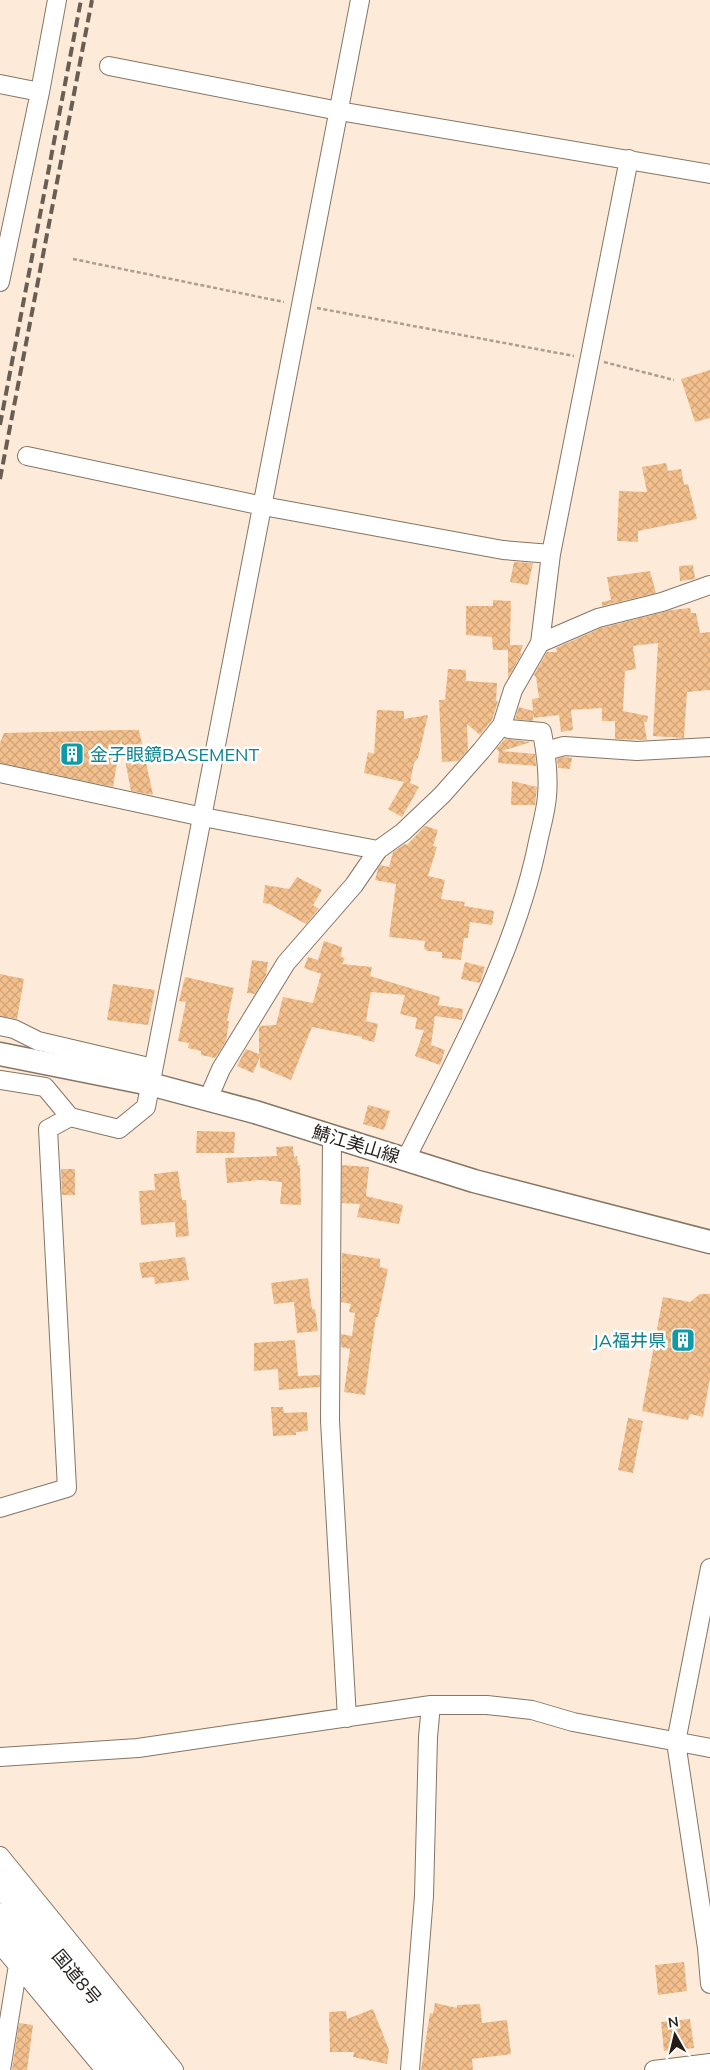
<svg xmlns="http://www.w3.org/2000/svg" width="710" height="2070" font-family="Mulish,'Noto Sans JP',sans-serif">
<style>
.building{fill:url(#building-cross-hatch)}
.lines{fill:none;stroke-linecap:round;stroke-linejoin:round}
.minor-casing{stroke:#867565;stroke-width:20}
.major-casing{stroke:#867565;stroke-width:25}
.highway-casing{stroke:#867565;stroke-width:28}
.path{stroke:#ad9e91;stroke-width:2.5;stroke-dasharray:4 2.5;stroke-linecap:butt}
.minor{stroke:#fff;stroke-width:18}
.major{stroke:#fff;stroke-width:22}
.highway{stroke:#fff;stroke-width:25}
.rail{stroke:#695e54;stroke-width:4;stroke-dasharray:10 5;stroke-linecap:butt}
.labels{text-anchor:middle;dominant-baseline:central;stroke-width:5;stroke-linejoin:round;paint-order:stroke}
.culture-label{font-size:18px;fill:#0d838f;stroke:#fff;text-anchor:start}
.street-label{font-size:18px;fill:#241d17;stroke:#fff}
</style>
<defs>
<pattern id="building-cross-hatch" width="8" height="8" patternUnits="userSpaceOnUse" patternTransform="scale(1.25)"><rect width="8" height="8" fill="#f3bf8d"/><path d="M0 0l8 8M0 8l8-8" fill="none" stroke="#d0a479"/></pattern>
</defs>
<rect width="100%" height="100%" fill="#fdead8"/>
<path class="building" d="M710,370V418L695,422L681,379Z
M666,463L668,471L681,469L684,485L688,484L697,519L638,531V542L617,541L619,491L647,492L642,467Z
M514,562L533,563L528,585L510,582Z
M693,565L695,579L680,581L679,566Z
M650,571L656,593L602,606V602L611,600L607,577Z
M493,600L511,601L510,645H523L520,653H522L508,678V650H493L492,637L466,635V606H493Z
M690,608L691,613H696L700,633L710,632V690L687,692L684,738L653,736L658,643L633,646L636,669L625,671L623,711L648,716L647,722H644L647,740L615,739V721H602V708L571,710L573,730L561,732L559,715L534,718L533,713V721L515,719L519,707L533,711L532,699L539,698L536,677L534,675L547,652H557L556,648L601,628L672,610Z
M448,669L466,670V681L497,683L496,701H498L492,720L480,735L467,724L468,750L458,761L442,762L439,700H445Z
M377,710L404,711V719L428,715L418,758L414,763L410,783L408,782L419,787L402,817L388,809L404,782L364,773L368,752L374,754Z
M123,730H139L153,795L131,791L121,739L113,787L0,763V743L4,733Z
M505,739L531,742L502,751L535,754L536,766L498,763L499,751L496,749Z
M564,757L572,758L570,769L558,768L557,759Z
M512,781L537,787L535,805H511Z
M425,826L438,830L433,846L437,847L428,876L445,880L441,899L465,902L464,906L494,911L492,925L470,922L468,938H464L461,960L442,958V952L427,951L424,948L425,941L389,937L396,884L375,880L378,869L380,865L389,867L393,852L405,844L407,845Z
M297,877L322,890L313,905L319,909L306,924L270,904L263,903L265,885L289,889Z
M324,941L342,947L341,957L345,958L342,964L372,967L370,976L440,997L438,1005L463,1009L462,1020L435,1016L431,1045L445,1050L440,1065L415,1056L424,1030L415,1029L417,1018L400,1014L405,995L371,992L366,1021L378,1024L374,1042L362,1039V1037L312,1027L291,1080L260,1067V1057L253,1073L237,1066L246,1049L259,1054V1028L260,1026L276,1025L283,997L313,1003L321,974L304,968L308,957L318,960Z
M252,960L268,962L266,975L255,994L247,993Z
M465,962L485,967L480,983L461,979Z
M0,974L24,979L17,1019L0,1016Z
M185,977L234,988L227,1021H229L226,1041L215,1058L201,1055V1051L188,1048L189,1043L178,1041L186,1002L179,1001Z
M113,984L155,990L148,1025L107,1020Z
M368,1105L390,1111L384,1130L363,1124Z
M197,1131L235,1132L234,1153H196Z
M293,1146L294,1157L297,1156L298,1165H300L301,1205L280,1204L282,1182L261,1180L227,1183L225,1158L277,1156L276,1147Z
M342,1165L369,1167L366,1196L403,1205L399,1224L357,1217L360,1204L342,1203Z
M61,1169H75V1195H62Z
M178,1171L182,1200H186L189,1236L176,1237L175,1222L141,1225L139,1191L155,1190L154,1174Z
M342,1253L380,1259V1267L388,1269L378,1317H376L365,1395L344,1392L350,1349L341,1347V1334L352,1336L355,1313L349,1312L351,1304L341,1302Z
M185,1257L189,1280L155,1284L154,1277L142,1278L139,1263Z
M308,1278L312,1309H315L318,1331L297,1333L294,1302L274,1304L271,1283Z
M700,1294H710V1378L703,1417L690,1414L688,1420L642,1411L663,1297L690,1302Z
M295,1340L298,1376L320,1375V1387L279,1390L278,1369L254,1371V1343Z
M271,1407H283L284,1413L307,1412L308,1431L296,1432V1435L273,1436Z
M628,1418L643,1421L633,1473L618,1470Z
M684,1962L687,1991L658,1995L655,1965Z
M435,2003L457,2008V2005L480,2004L482,2023L507,2020L511,2054L472,2059L473,2070H421L430,2013L433,2014Z
M373,2009L389,2050L387,2064L353,2057L354,2052H330L329,2012L346,2011L347,2019Z
M690,2019L694,2048L664,2051L661,2022Z
M19,2023L33,2025L27,2070H12Z"/>
<g class="lines">
<g class="minor-casing">
<path id="minor" d="M109,66L339,111L710,174
M0,84L40,92
M0,282L40,92L57,0
M27,456L263,506L503,550L551,554
M540,643L598,618L662,602L710,585
M546,751L564,746L637,751L710,747
M0,773L203,817L378,850
M0,1026L14,1029L38,1041L153,1068
M0,1080L45,1087L70,1117L119,1129L146,1107L360,0
M208,1099L221,1069L286,963L354,885L378,850L403,832L442,795L481,751L502,725L513,690L540,643L551,554L629,159
M332,1137L330,1421L347,1718
M406,1159C457,1056 517,951 539,837C542,824 546,810 547,796C549,775 546,753 542,732L509,729L502,725
M0,1508L67,1488L48,1129L70,1117
M710,1568L676,1742L707,1948L710,1984
M0,1757L138,1748L431,1705H487L532,1710L573,1722L710,1748
M0,1856L174,2070
M0,1944L105,2070
M1,2070L18,1965
M410,2070L424,1896L428,1737L431,1705
M654,2070L710,2063"/>
</g>
<g class="major-casing">
<path id="major" d="M0,1054L150,1084L255,1112L474,1181L710,1242"/>
</g>
<g class="highway-casing">
<path id="highway" d="M0,1883L155,2070
M0,1916L126,2070"/>
</g>
<path class="path" d="M73,259L284,302
M317,308L574,356
M604,362L674,380"/>
<use href="#minor" class="minor"/>
<use href="#major" class="major"/>
<use href="#highway" class="highway"/>
<path class="rail" d="M0,425L81,0
M0,479L92,0"/>
</g>
<defs>
<g id="building-square" transform="scale(1.25)"><rect x="-9" y="-9" width="18" height="18" rx="4" fill="#0f9aa8" stroke="#fff"/><path d="M-4-6H4V6H1V3H-1V6H-4ZM-2.5-4.3h1.7v1.8h-1.7ZM.8-4.3h1.7v1.8H.8ZM-2.5-1h1.7V.8h-1.7ZM.8-1h1.7V.8H.8Z" fill="#fff"/></g>
</defs>
<g fill-rule="evenodd">
<use href="#building-square" x="72" y="754"/>
<use href="#building-square" x="683" y="1340"/>
</g>
<g class="labels">
<g class="culture-label">
<text x="90" y="754">金子眼鏡BASEMENT</text>
<text x="666" y="1340" text-anchor="end">JA福井県</text>
</g>
<g class="street-label">
<text transform="translate(356 1144) rotate(17)">鯖江美山線</text>
<text transform="translate(77 1977) rotate(50)">国道8号</text>
</g>
</g>
<g transform="translate(675 2035) rotate(352)" stroke="#ffffff" stroke-width="4" paint-order="stroke">
<path d="M0-4L9 19L0 12L-9 19Z" fill="#241d17"/>
<text y="-8" font-size="14" font-weight="bold" text-anchor="middle" fill="#241d17">N</text>
</g>
</svg>
